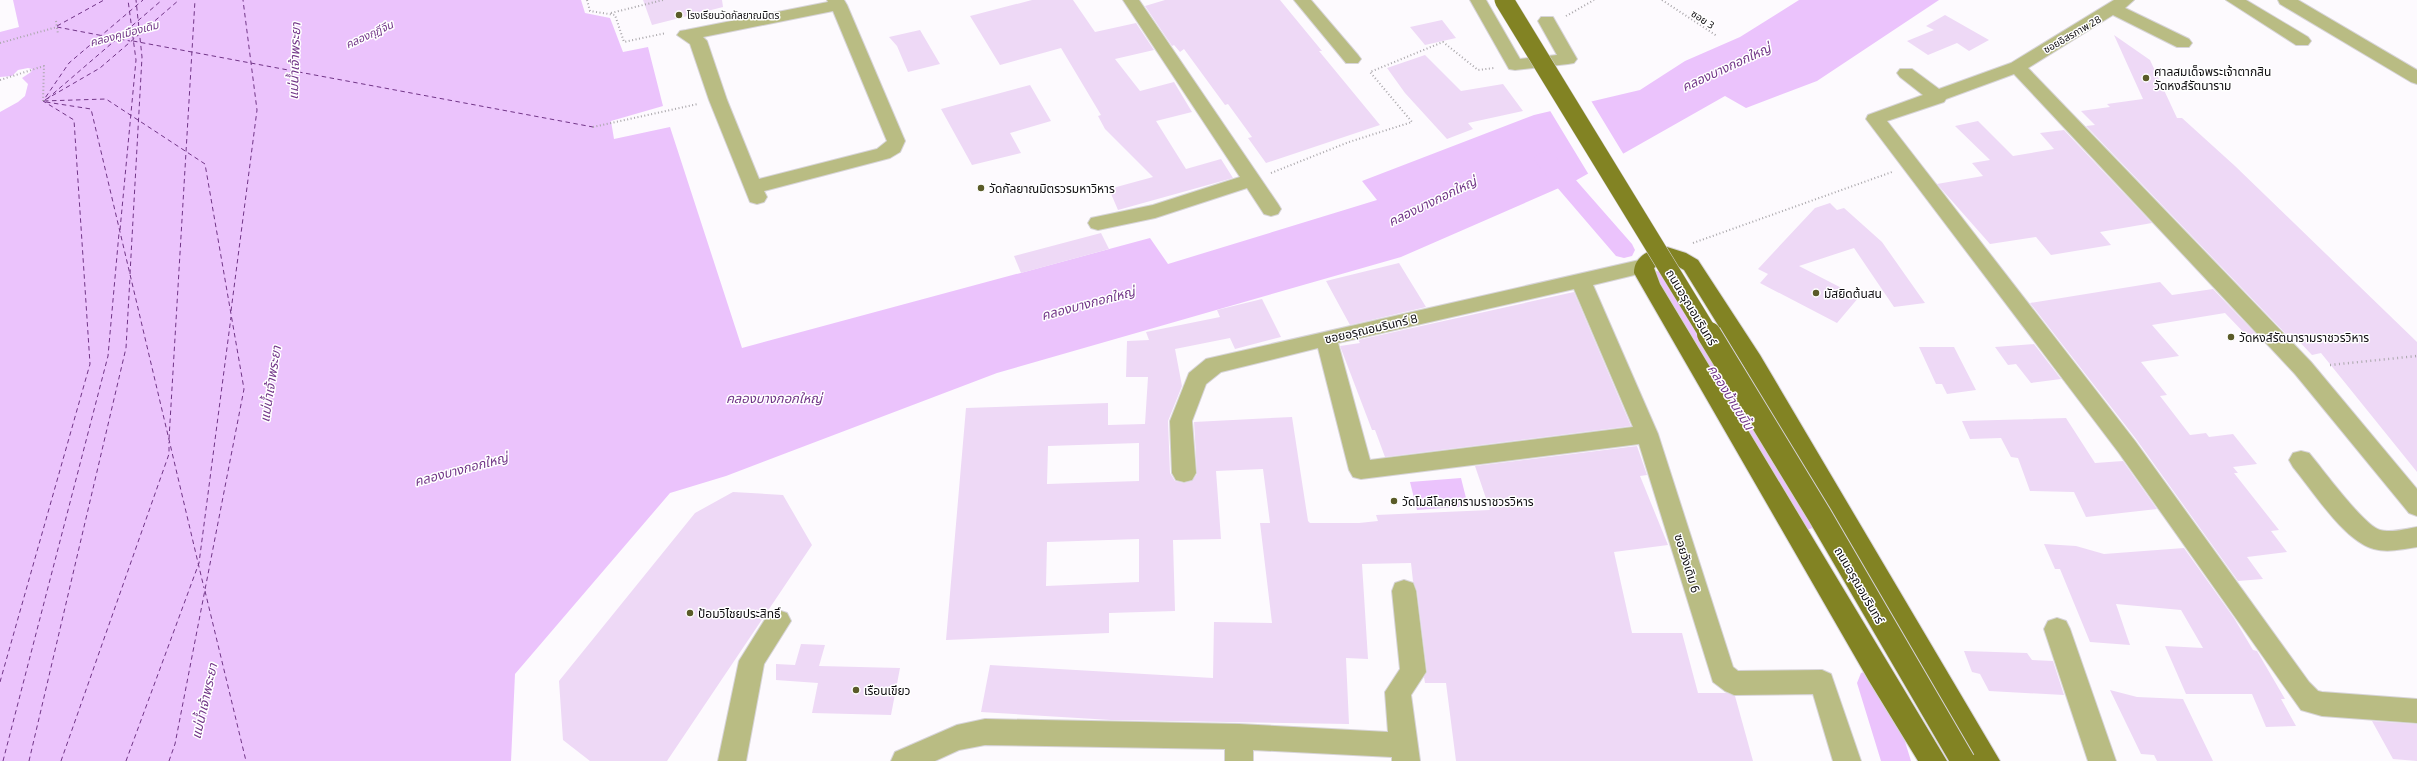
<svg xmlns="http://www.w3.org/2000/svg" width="2417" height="761" font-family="'Exo 2','Noto Sans Thai',sans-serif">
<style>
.water{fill:#ebc3fc}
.pier{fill:#fdfafe}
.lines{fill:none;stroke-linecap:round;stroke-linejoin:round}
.canal{fill:#ebc3fc;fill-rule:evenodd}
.ferry{stroke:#713587;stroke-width:1;stroke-dasharray:4.5 3.5;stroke-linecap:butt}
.building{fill:#eed9f6;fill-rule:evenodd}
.minor-casing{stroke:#d7d4d8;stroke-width:2}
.major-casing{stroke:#d7d4d8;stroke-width:2}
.path-far1{stroke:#aaa7ab;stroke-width:2;stroke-dasharray:1 2.5;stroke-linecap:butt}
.path{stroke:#aaa7ab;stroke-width:2.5;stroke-dasharray:1 3.5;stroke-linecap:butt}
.minor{fill:#b9bc83;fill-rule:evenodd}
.major{fill:#828323;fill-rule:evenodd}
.major-bridge-far1-casing{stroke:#d7d4d8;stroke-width:20;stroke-linecap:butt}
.major-bridge-casing{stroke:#d7d4d8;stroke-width:26;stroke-linecap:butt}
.major-bridge-far1{stroke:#828323;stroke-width:19}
.major-bridge{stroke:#828323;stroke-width:24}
.poi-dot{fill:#5a5b28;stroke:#fff;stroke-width:1.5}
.labels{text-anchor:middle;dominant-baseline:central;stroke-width:3;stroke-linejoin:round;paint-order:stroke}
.far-poi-label{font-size:10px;fill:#0e0c0f;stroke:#fff;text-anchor:start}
.far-street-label{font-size:10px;fill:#0e0c0f;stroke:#fff}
.far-water-label{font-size:11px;font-style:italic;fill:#713587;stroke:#fff}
.poi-label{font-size:12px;fill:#0e0c0f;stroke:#fff;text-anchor:start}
.street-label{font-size:12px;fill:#0e0c0f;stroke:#fff}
.water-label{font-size:13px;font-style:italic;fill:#713587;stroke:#fff}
</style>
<rect width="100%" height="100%" fill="#fdfafe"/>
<path class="water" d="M13,0H581L585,13L610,18L623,52L648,47L663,106L611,121L614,139L670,127L742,348L1150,238L1168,264L1377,200L1362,181L1534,115L1640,90L1685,61L1740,37L1799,0H1939L1817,81L1746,108L1725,96L1575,181L1401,257L997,373L726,476L670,493L515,674L511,761H0V32L19,27Z
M1461,478L1468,506L1417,510L1410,482Z"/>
<path class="pier" d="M28,68L32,69L31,72L22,78L28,84L25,96L18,102L0,112V77L12,76L18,70Z
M1590,99L1624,155L1589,175L1549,109Z"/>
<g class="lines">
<path class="canal" d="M1545,152L1553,154L1632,244L1635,250L1632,256L1624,258L1616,256L1537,164L1534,159L1537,154Z
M1652,270L1660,272L1677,289L1816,511L1820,519L1816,527L1806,530L1796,527L1661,301L1640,278L1644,272Z
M1872,669L1883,673L1887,683L1911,761H1881L1857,683L1861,673Z"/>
<path class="ferry" d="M57,26L104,0
M57,27L130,41
M133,41L593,127
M47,99L162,0
M46,102L91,109L204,588
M120,230L136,60L128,0
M130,274L142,57L136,0
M231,311L257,110L243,0
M169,439L195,0
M205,591L246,761
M0,682L90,364L74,120L43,101L69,63L143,0
M3,761L108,356L119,233
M29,761L126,348L130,277
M61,761L169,454V442
M126,761L199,563L231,317
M169,761L175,744L244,389L205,164L106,99L43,101L100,68L179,0"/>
</g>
<path class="building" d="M643,0H722L723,7L652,25Z
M1032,0H1073L1095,32L1136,23L1154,50L1115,59L1140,91L1174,82L1192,112L1156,121L1186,169L1221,159L1233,178L1118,210L1109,189L1153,177L1105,129L1098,116L1101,115L1061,48L1000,65L970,16Z
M1165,0H1280L1322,51H1319L1380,125L1266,163L1248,138L1252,137L1228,104L1225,105L1184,49L1180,52L1174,45L1172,46L1145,6Z
M1945,15L1989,40L1969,51L1957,43L1928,55L1907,41L1934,30L1926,26Z
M1442,20L1456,38L1425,45L1410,27Z
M920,30L940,64L908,72L897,46L889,37Z
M2114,35L2150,60L2177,118H2182L2235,166L2417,342V472L2321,353L2312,355L2291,333L2286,334L2086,126L2095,125L2081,111L2110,107L2107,104L2143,99Z
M1425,55L1461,91L1503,84L1523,111L1468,123L1473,129L1447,139L1405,93L1387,68Z
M1030,85L1051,121L1010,133L1021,153L972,165L941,109Z
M1978,121L2013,156L2054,149L2040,133L2064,130L2152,223L2100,232L2111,245L2051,255L2036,237L1990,244L1937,184L1983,176L1972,163L1990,160L1955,126Z
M1830,203L1837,210L1844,208L1882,242L1925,303L1894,307L1854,248L1799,266L1859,297L1837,323L1760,283L1768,274L1758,269L1815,208Z
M1101,233L1109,249L1021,273L1014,256Z
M1399,263L1426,307L1350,325L1326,281Z
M2160,282L2172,295L2213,289L2260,338L2251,340L2225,313L2152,325L2179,356L2141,362L2167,395L2160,396L2190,435L2206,433L2209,437L2233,434L2257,464L2233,467L2238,473H2234L2279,530L2271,531L2287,552L2247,557L2263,579L2238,581L2136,439L2030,303Z
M1574,292L1631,426L1385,457L1375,430H1372L1340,346L1360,343L1358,340Z
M1262,299L1281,337L1235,349L1230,338L1175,349L1182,386L1168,421L1170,473L1175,481L1184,483L1192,481L1197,474L1194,422L1292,417L1308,521L1310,523H1359L1378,521L1376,515L1490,510L1475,466L1637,446L1647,475L1640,476L1668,545L1614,552L1632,633H1682L1698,693H1727L1735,696L1753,761H1456L1446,683H1425L1424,677L1427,672L1417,591L1413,581L1411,563L1362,564L1368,659L1346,658L1349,724L1111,720L981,712L990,665L1213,678L1214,622L1272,623L1260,523H1270L1263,469L1216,471L1221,539L1173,540L1175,611L1109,613V633L946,640L966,408L1108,403V425L1145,424L1148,377H1126L1127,341L1149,340L1146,332L1220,317L1217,310ZM1139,443V481L1047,484L1048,446ZM1139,539V582L1046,586L1047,542Z
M2034,344L2061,379L2031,383L2016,364L2008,365L1995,347Z
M1919,347H1954L1976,390L1947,394L1942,384H1936Z
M2066,418L2095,463L2123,461L2157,509L2086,517L2074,492L2030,491L2018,458L2011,457L2001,438L1970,439L1962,421Z
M733,492L783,495L812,545L667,761H590L563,740L559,681L695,513Z
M2044,544L2076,546L2104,554L2184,548L2234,618L2253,650L2257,651L2285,699H2281L2296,726L2266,727L2252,694H2186L2165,646L2203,648L2181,610L2116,604L2130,645L2090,642L2060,569H2055Z
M801,644L825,645L819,666L900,668L891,715L812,713L818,683L776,680V664L795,665Z
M1964,651L2027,653L2032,660L2053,661L2064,695L1989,691L1980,674L1972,672Z
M2110,690L2137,697L2183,699L2213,761H2157L2154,755L2141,754Z
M2372,721L2417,724V761L2393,759Z"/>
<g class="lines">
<g class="minor-casing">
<path id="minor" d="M827,0H844L847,5L905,141L900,152L890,158L764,191L767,197L764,202L757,204L750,202L709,100L690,44L677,35L680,31L686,30L828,2ZM833,11L887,141L877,149L759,179L727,100L707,41L703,37Z
M1123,0H1139L1278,204L1281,209L1278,214L1271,216L1264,214L1247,188L1155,218L1098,230L1091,228L1088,223L1091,218L1153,205L1240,177Z
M1294,0H1311L1358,55L1361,59L1358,63H1346Z
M1470,0H1486L1520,59L1557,55L1538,21L1541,17H1553L1577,59L1574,63L1568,64L1515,70L1509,69Z
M2114,0H2134L2125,8L2189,39L2192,43L2189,47H2177L2113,15L2028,68L2311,362L2417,489V516L2409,513L2295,374L2014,74L1946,99L1944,102L1887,121L2135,441L2309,682L2318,691L2322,692L2417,699V723L2322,716L2301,710L2119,453L1866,119L1868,115L1923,95L1900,77L1897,73L1900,69H1912L1939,89L2011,63Z
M2226,0H2246L2308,37L2311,41L2308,45H2296Z
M2278,0H2298L2417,70V84L2411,82L2280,4Z
M1644,259L1651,261L1654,266L1651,271L1593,285L1658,434L1733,667L1738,671L1822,670L1831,674L1861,761H1833L1813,694L1734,695L1725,691L1713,682L1639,444L1361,479L1353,477L1349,470L1318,348L1221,372L1206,384L1192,421L1196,473L1192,480L1184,482L1176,480L1172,473L1170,421L1189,373L1206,359ZM1574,289L1633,427L1370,460L1338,343Z
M2301,451L2309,453C2322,468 2364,526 2380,530C2391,533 2406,529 2417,527V547C2403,549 2388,553 2374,549C2344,541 2313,491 2293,467L2289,460L2293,453Z
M1404,580L1413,583L1416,591L1426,672L1411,695L1420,761H1392V757L1253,750V761H1225V749L985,745L959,750L935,761H891L895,752L957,725L985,719L1239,724L1388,732L1385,692L1400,669L1392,591L1395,583Z
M778,610L787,613L791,621L764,664L746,761H718L739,661L769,613Z
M2057,618L2066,621L2070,629L2116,761H2088L2044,629L2048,621Z"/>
</g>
<g class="major-casing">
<path id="major" d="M1667,247L1686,253L1698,260L1760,355L2000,761H1971L1744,367L1684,270L1672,263L1662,262L1654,268L1660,284L1947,761H1918L1869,681L1634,273C1634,255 1651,249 1667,247Z"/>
</g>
<path class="path-far1" d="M587,0L590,11L615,15L624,42L666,33
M1662,0L1717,36
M611,13L663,0
M1566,16L1594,0
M56,21L58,34
M0,43L57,27
M0,80L44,66L43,101
M593,127L698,104
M1271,173L1349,142L1412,122L1370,72L1443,42L1478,70L1494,68
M1693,243L1892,172"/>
<path class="path" d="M2330,365L2417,356"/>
<use href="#minor" class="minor"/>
<use href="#major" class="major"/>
<g class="major-bridge-far1-casing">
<path id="major-bridge-far1" d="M1504,0L1709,335"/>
</g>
<g class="major-bridge-casing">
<path id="major-bridge" d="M1709,334L1820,516L1963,761"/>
</g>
<use href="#major-bridge-far1" class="major-bridge-far1"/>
<use href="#major-bridge" class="major-bridge"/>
</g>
<g class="poi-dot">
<circle cx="679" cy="15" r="4"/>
<circle cx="2146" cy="78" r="4"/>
<circle cx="981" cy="188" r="4"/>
<circle cx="1816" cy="293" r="4"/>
<circle cx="2231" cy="337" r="4"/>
<circle cx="1394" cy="501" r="4"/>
<circle cx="690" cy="613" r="4"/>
<circle cx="856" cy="690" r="4"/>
</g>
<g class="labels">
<g class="far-poi-label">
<text x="687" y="15">โรงเรียนวัดกัลยาณมิตร</text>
</g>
<g class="far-street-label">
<text transform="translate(1703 19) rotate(33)">ซอย 3</text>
<text transform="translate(2072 34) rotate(-30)">ซอยอิสรภาพ 28</text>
</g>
<g class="far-water-label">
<text transform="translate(124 33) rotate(-15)">คลองคูเมืองเดิม</text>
<text transform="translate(369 34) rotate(-25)">คลองกุฎีจีน</text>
</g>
<g class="poi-label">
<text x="2154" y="71">ศาลสมเด็จพระเจ้าตากสิน<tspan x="2154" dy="14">วัดหงส์รัตนาราม</tspan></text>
<text x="989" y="188">วัดกัลยาณมิตรวรมหาวิหาร</text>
<text x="1824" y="293">มัสยิดต้นสน</text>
<text x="2239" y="337">วัดหงส์รัตนารามราชวรวิหาร</text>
<text x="1402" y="501">วัดโมลีโลกยารามราชวรวิหาร</text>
<text x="698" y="613">ป้อมวิไชยประสิทธิ์</text>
<text x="864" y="690">เรือนเขียว</text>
</g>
<g class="street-label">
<text transform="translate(1692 307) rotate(59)">ถนนอรุณอมรินทร์</text>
<text transform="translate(1371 328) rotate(-13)">ซอยอรุณอมรินทร์ 8</text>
<text transform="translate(1688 563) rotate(73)">ซอยวังเดิม 6</text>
<text transform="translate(1860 585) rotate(60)">ถนนอรุณอมรินทร์</text>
</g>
<g class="water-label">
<text transform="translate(294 61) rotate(-88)">แม่น้ำเจ้าพระยา</text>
<text transform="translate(1726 67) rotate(-25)">คลองบางกอกใหญ่</text>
<text transform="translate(1432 201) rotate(-26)">คลองบางกอกใหญ่</text>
<text transform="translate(1088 303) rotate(-15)">คลองบางกอกใหญ่</text>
<text transform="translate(270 384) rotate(-81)">แม่น้ำเจ้าพระยา</text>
<text transform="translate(1731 397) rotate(58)">คลองบ้านขมิ้น</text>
<text x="774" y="398">คลองบางกอกใหญ่</text>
<text transform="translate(461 469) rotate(-15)">คลองบางกอกใหญ่</text>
<text transform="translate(204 701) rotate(-77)">แม่น้ำเจ้าพระยา</text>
</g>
</g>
</svg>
